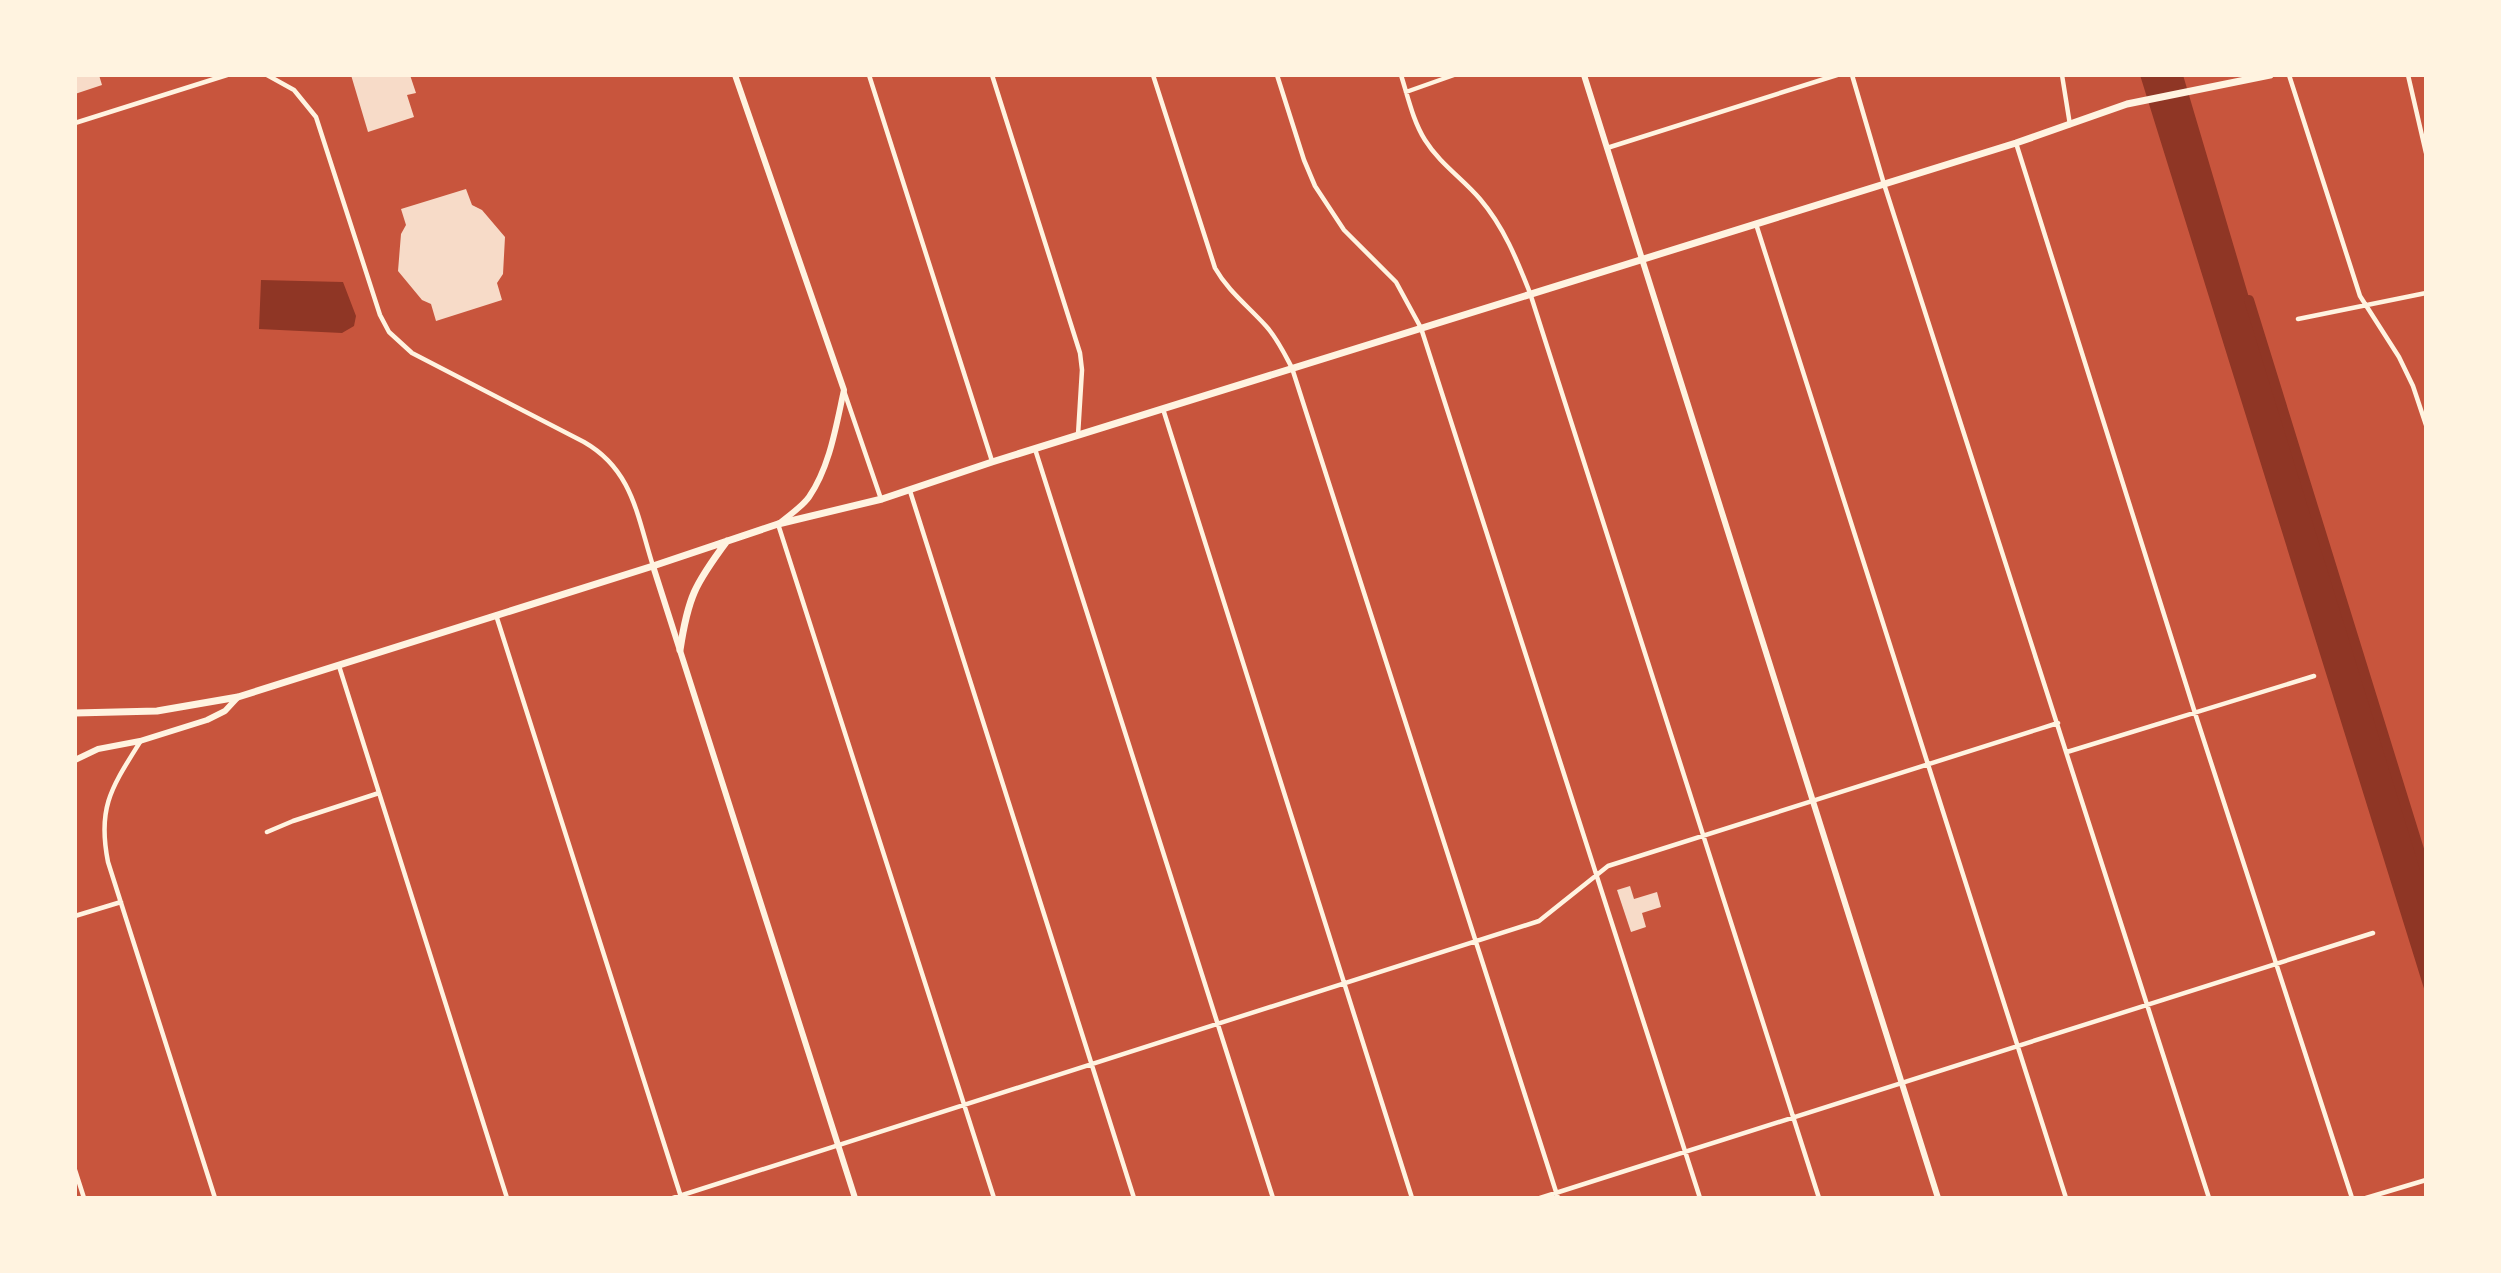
<svg xmlns="http://www.w3.org/2000/svg" width="2501" height="1273" font-family="'Nunito Sans',sans-serif">
<style>
.water{fill:#8f3625}
.lines{fill:none;stroke-linecap:round;stroke-linejoin:round}
.canal{stroke:#8f3625;stroke-width:10}
.building{fill:#f7dbc8}
.minor{stroke:#fff3e0;stroke-width:4.5}
.tertiary{stroke:#fff3e0;stroke-width:6}
.secondary{stroke:#fff3e0;stroke-width:7}
</style>
<rect width="100%" height="100%" fill="#c8553d"/>
<path class="water" d="M2140,75H2183L2304,483L2426,871V995Z
M261,280L343,282L356,316L354,326L342,333L259,329Z"/>
<g class="lines">
<path class="canal" d="M2249,300L2426,872"/>
</g>
<path class="building" d="M75,75H99L102,85L75,94Z
M351,75H410L416,93L407,95L414,117L368,132Z
M466,189L472,205L482,210L505,237L503,274L497,283L502,300L436,321L431,304L422,300L398,271L401,234L406,225L401,209Z
M1630,886L1634,899L1657,892L1661,907L1642,913L1646,927L1631,932L1617,890Z"/>
<g class="lines">
<path class="minor" d="M267,75L294,90L316,117L380,315L389,332L412,353L584,442C633,470 637,516 653,566
M869,75L992,461
M992,75L1080,353L1082,370L1078,435
M1153,75L1215,268C1228,291 1248,306 1266,326C1277,338 1284,353 1292,368L1558,1198
M1277,75L1304,160L1315,186L1344,230L1396,282L1421,328L1700,1198
M1401,75C1408,97 1413,121 1425,140C1440,164 1462,178 1480,199C1504,227 1517,260 1530,293L1819,1198
M1852,75L1884,184L2209,1198
M2062,75L2070,125
M2289,75L2360,296L2399,357L2413,386L2426,425
M2408,75L2426,153
M1406,92L1454,75
M75,123L227,75
M2016,143L2195,713L2352,1198
M1607,148L1837,75
M1756,224L2066,1198
M2298,319L2426,293
M844,391L881,499
M1163,409L1412,1198
M1035,449L1273,1198
M910,491L1134,1198
M778,524L994,1198
M496,615L681,1197
M339,666L507,1198
M140,742C112,787 97,807 108,862L215,1198
M2067,752L2314,676
M267,832L293,821L379,793
M75,916L121,902
M75,1170L84,1198
M673,1198L1539,921L1608,866L2058,723
M1540,1198L2373,933
M2366,1198L2426,1180"/>
<path class="tertiary" d="M735,75L844,390C836,426 830,466 809,497C802,507 789,515 780,523
M1584,75L1938,1198
M653,566L855,1198
M75,760L98,749L140,741L207,720L225,711L238,697"/>
<path class="secondary" d="M680,650C688,597 695,584 727,541
M75,713L157,711L238,697L653,566L778,524L882,499L992,462L2016,143L2127,104L2270,75"/>
</g>
<rect width="2501" height="1273" fill="none" stroke="#fff3e0" stroke-width="154"/>
</svg>
